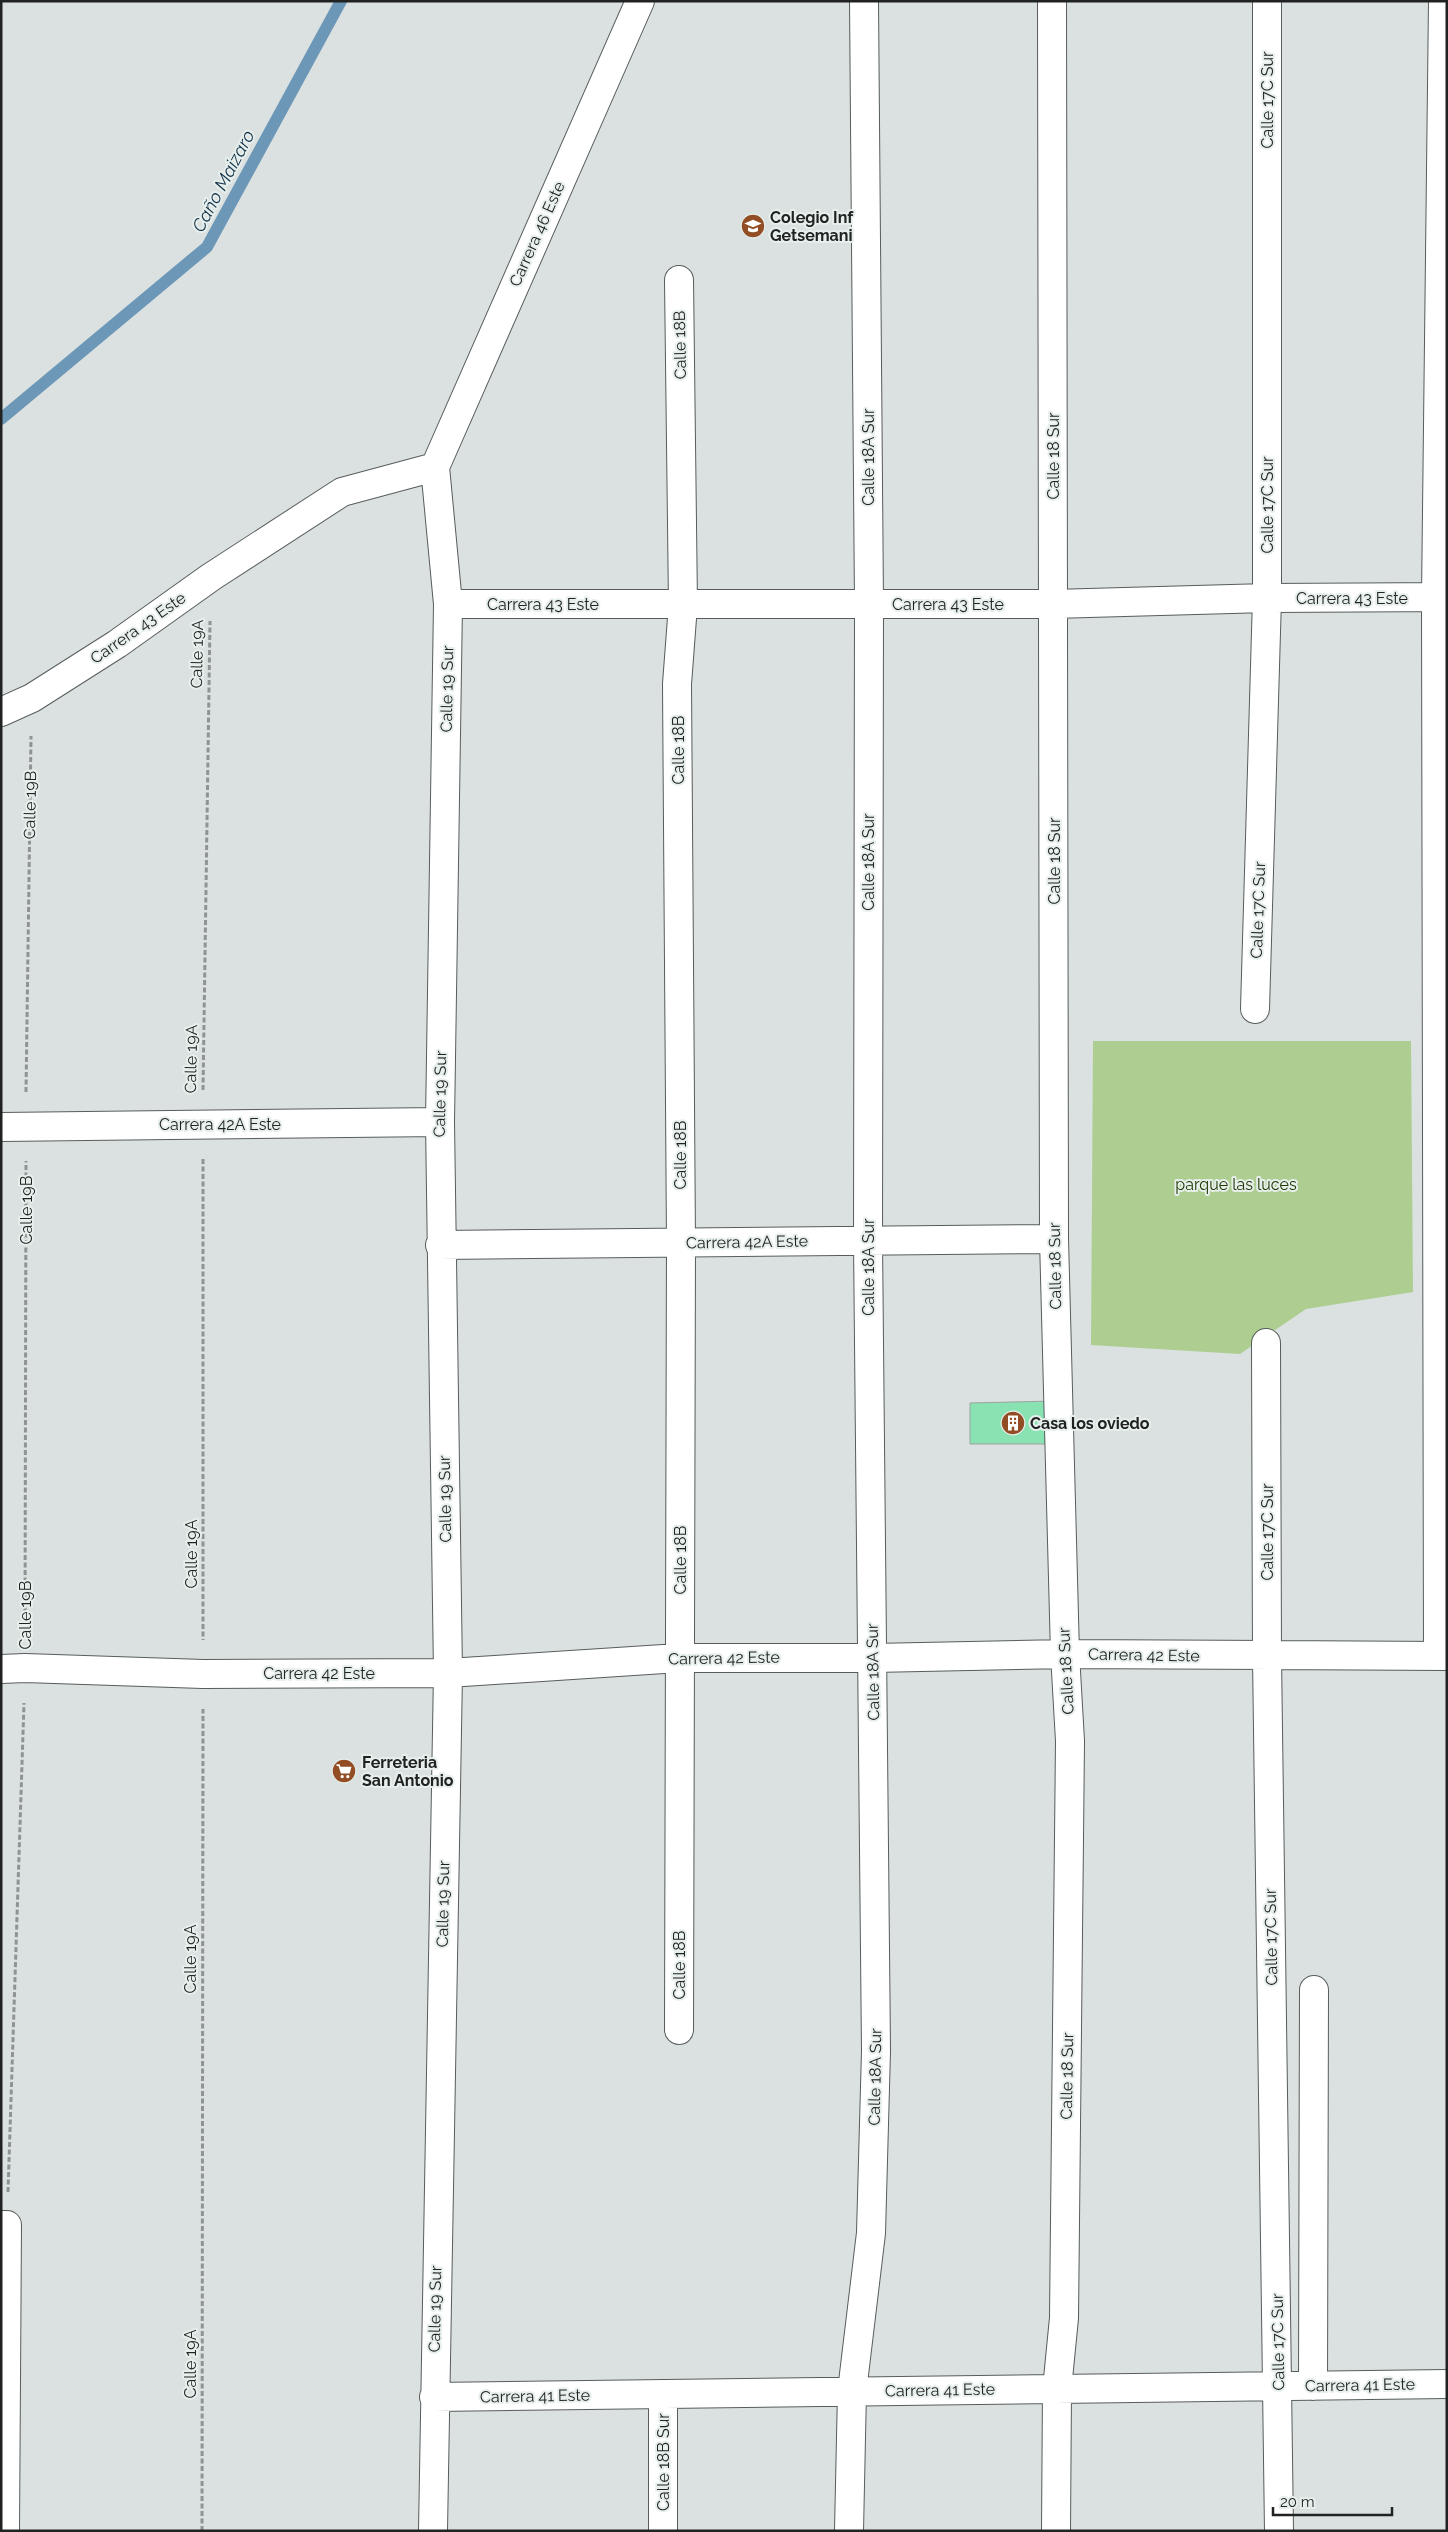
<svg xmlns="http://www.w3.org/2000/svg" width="1448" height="2532" font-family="Raleway,sans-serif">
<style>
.green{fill:#adce90}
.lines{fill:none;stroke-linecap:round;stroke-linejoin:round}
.stream{stroke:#6d97b7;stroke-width:12}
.building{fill:#88e2b1;stroke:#9ea3a0}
.minor-casing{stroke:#575d5d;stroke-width:30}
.path{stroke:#8f9493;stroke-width:3;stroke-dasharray:5 2.5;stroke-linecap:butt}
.minor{stroke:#fff;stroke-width:28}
.labels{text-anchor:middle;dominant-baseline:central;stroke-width:4;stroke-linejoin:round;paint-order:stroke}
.street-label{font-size:16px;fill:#212323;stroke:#e7efed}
.poi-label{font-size:16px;font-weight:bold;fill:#212323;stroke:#e7efed;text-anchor:start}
.park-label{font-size:16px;fill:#203800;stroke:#e7efed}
.water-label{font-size:18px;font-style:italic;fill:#14354c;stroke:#e7efed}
</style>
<rect width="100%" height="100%" fill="#dae1e0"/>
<path class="green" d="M1093,1041H1411L1413,1292L1306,1309L1240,1354L1091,1345Z"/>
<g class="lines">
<path class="stream" d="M1,419L207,247L341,1"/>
</g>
<path class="building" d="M1054,1401L1056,1444H970V1403Z"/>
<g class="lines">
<g class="minor-casing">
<path id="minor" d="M1052,1L1054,1239L1065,1654L1070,1741L1064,2318L1057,2389L1056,2531
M679,280L683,605L677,684L681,1243L679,2030
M448,604H1053L1267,598L1447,597
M1,712L32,698L117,644L211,577L342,492L435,467
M1255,1009L1267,598V1
M1,1127L440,1122
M440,1245L1054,1239
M1266,1343L1267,1657L1279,2531
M1438,1656L1436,597L1443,1
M1,1669L25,1668L203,1674L448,1673L679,1658H873L1065,1654L1447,1656
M1,2225H7L5,2531
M1313,2386L1314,1990
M663,2394V2531
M434,2397L1447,2384
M433,2531L448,1673L440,1122L448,604L435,467L640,1
M849,2531L852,2391L871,2233L876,2051L868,1241L869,604L864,1"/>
</g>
<path class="path" d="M203,1090L210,621
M26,1092L31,736
M203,1159V1640
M25,1635L26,1161
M8,2192L24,1703
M202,2531L203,1709"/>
<use href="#minor" class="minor"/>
</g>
<defs>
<g id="school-disc" transform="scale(1.25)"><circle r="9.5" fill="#934d24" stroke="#e7efed"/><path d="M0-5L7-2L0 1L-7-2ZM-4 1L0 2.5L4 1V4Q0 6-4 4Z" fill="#fff"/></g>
<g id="building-disc" transform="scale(1.25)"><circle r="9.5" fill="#934d24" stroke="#e7efed"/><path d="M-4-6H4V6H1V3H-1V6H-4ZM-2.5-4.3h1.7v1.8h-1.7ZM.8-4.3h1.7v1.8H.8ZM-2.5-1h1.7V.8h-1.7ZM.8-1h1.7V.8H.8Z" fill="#fff"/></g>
<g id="supermarket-disc" transform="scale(1.25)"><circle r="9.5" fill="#934d24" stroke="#e7efed"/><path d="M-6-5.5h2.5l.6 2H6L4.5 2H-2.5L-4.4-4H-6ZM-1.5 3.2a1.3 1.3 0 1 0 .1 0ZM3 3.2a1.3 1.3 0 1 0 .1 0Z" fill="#fff"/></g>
</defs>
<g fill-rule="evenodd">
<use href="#school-disc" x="753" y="226"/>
<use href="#building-disc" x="1013" y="1423"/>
<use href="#supermarket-disc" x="344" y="1771"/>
</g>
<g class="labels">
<g class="street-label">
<text transform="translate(1267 100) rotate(-90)">Calle 17C Sur</text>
<text transform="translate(537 234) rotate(-66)">Carrera 46 Este</text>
<text transform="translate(680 345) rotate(-91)">Calle 18B</text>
<text transform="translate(1053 456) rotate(-90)">Calle 18 Sur</text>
<text transform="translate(868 457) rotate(-90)">Calle 18A Sur</text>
<text transform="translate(1267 505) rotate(-90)">Calle 17C Sur</text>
<text x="1352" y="598">Carrera 43 Este</text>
<text x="543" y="604">Carrera 43 Este</text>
<text x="948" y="604">Carrera 43 Este</text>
<text transform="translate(138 628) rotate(-35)">Carrera 43 Este</text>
<text transform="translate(197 654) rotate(-89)">Calle 19A</text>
<text transform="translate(447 689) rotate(-89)">Calle 19 Sur</text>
<text transform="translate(678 750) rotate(-90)">Calle 18B</text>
<text transform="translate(30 805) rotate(-89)">Calle 19B</text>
<text transform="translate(1054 861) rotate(-90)">Calle 18 Sur</text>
<text transform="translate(868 862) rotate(-90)">Calle 18A Sur</text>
<text transform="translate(1258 910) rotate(-88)">Calle 17C Sur</text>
<text transform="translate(191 1059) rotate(-89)">Calle 19A</text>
<text transform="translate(440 1094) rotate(-89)">Calle 19 Sur</text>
<text x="220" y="1124">Carrera 42A Este</text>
<text transform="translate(680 1155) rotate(-90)">Calle 18B</text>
<text transform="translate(26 1210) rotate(-90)">Calle 19B</text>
<text transform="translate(747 1242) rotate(-1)">Carrera 42A Este</text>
<text transform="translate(1055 1266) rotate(-91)">Calle 18 Sur</text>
<text transform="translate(868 1267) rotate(-90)">Calle 18A Sur</text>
<text transform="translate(445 1499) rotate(-91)">Calle 19 Sur</text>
<text transform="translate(1267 1532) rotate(-90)">Calle 17C Sur</text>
<text transform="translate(191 1554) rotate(-90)">Calle 19A</text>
<text transform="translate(680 1560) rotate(-90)">Calle 18B</text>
<text transform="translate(25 1615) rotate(-90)">Calle 19B</text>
<text transform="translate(1144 1655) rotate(1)">Carrera 42 Este</text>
<text transform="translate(724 1658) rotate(-1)">Carrera 42 Este</text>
<text transform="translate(1066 1671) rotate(-93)">Calle 18 Sur</text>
<text transform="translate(873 1672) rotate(-91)">Calle 18A Sur</text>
<text x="319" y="1673">Carrera 42 Este</text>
<text transform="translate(443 1904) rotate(-89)">Calle 19 Sur</text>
<text transform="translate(1271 1937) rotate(-91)">Calle 17C Sur</text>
<text transform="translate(190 1959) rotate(-90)">Calle 19A</text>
<text transform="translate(679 1965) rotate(-90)">Calle 18B</text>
<text transform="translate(1067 2076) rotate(-89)">Calle 18 Sur</text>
<text transform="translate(875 2077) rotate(-89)">Calle 18A Sur</text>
<text transform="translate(435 2309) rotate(-89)">Calle 19 Sur</text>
<text transform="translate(1278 2342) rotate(-91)">Calle 17C Sur</text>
<text transform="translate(190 2364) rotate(-90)">Calle 19A</text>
<text transform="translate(1360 2385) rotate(-1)">Carrera 41 Este</text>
<text transform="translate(940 2390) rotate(-1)">Carrera 41 Este</text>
<text transform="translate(535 2396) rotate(-1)">Carrera 41 Este</text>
<text transform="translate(663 2462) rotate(-90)">Calle 18B Sur</text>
</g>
<g class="poi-label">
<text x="770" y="217">Colegio Inf<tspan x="770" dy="18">Getsemani</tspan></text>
<text x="1030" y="1423">Casa los oviedo</text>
<text x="362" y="1762">Ferreteria<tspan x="362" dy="18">San Antonio</tspan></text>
</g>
<g class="park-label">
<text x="1236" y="1184">parque las luces</text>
</g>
<g class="water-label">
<text transform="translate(223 181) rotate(-62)">Caño Maizaro</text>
</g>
</g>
<rect width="1448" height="2532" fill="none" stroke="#212323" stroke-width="5"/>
<path d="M1273 2507v8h119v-8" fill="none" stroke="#212323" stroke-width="2.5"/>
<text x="1280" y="2507" font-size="15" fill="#212323" stroke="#e7efed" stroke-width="4" paint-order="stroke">20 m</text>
</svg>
